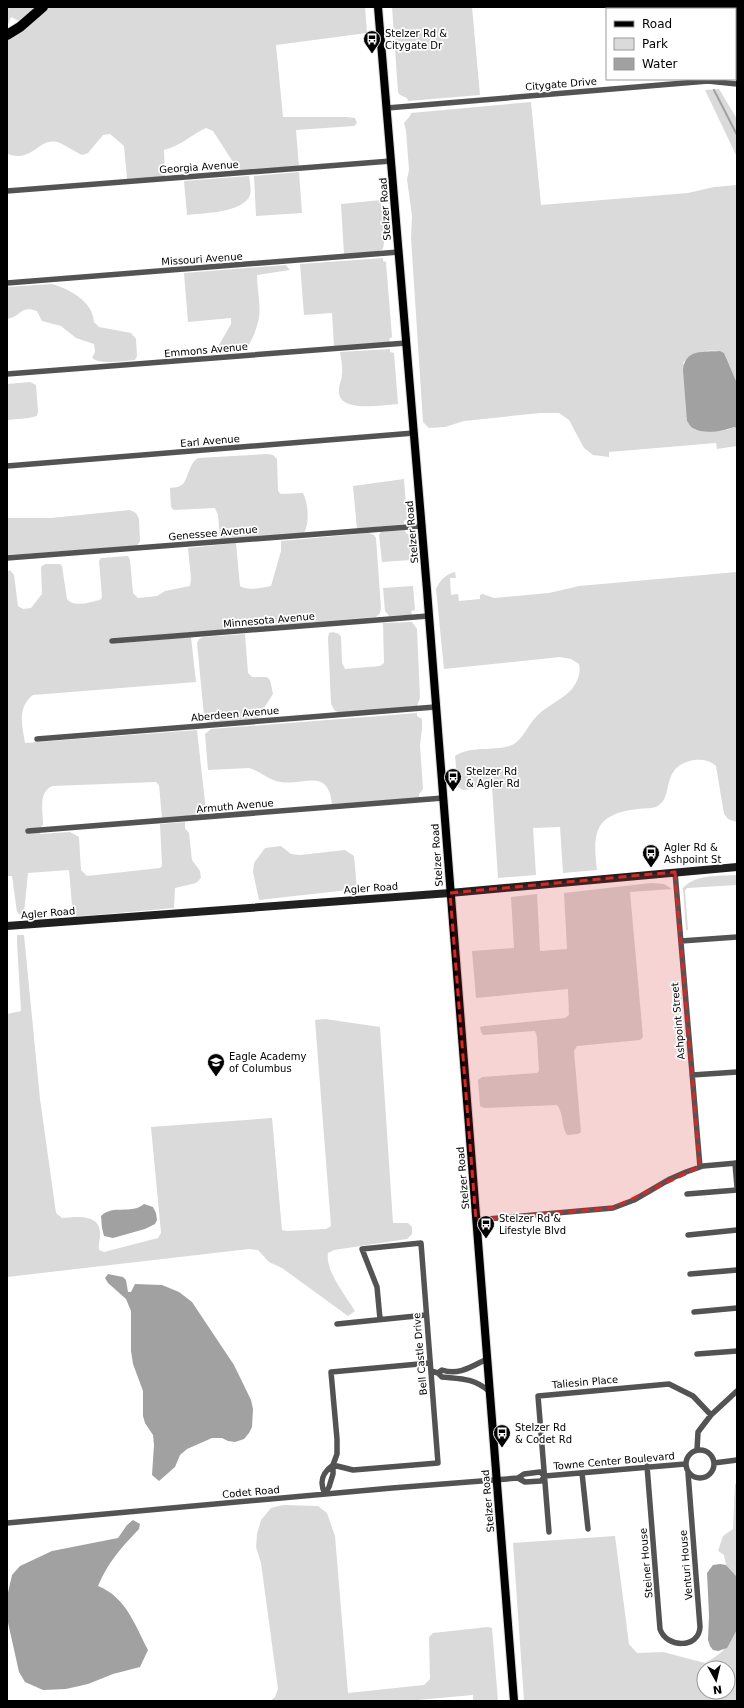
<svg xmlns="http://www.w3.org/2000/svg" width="744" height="1708" font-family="'DejaVu Sans',sans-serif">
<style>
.green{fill:#dadada;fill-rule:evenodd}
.water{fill:#a1a1a1}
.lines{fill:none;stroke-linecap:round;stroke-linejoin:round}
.stream{stroke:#a1a1a1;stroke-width:2}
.primary-casing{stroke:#dbdbdb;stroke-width:10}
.motorway-casing{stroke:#dbdbdb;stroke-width:12}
.minor{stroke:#535353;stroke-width:5.5}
.secondary{stroke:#202020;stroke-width:8}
.primary{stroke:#000;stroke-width:8}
.motorway{stroke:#000;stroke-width:10}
.marked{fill:#d62828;fill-opacity:0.2;stroke:#d62828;stroke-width:3;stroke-dasharray:8 5;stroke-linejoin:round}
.labels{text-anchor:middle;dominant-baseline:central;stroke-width:3.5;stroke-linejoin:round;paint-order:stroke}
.poi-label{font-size:10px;fill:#000;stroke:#fff;text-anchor:start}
.street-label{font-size:10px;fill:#000;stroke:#fff}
</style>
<rect width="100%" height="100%" fill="#fff"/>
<path class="green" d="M9,7H37L19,21L11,17L7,27V11Z
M50,7H365L367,33L276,45L283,117H346L355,118L357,123L354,126L296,130L299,167L235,172V165L213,131L206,128C191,135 180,146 164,150L165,177L127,179L124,146L110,134L103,135L88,153L82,155C75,152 62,143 57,142C38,138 33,163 8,154L7,41L35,21Z
M392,7H472L480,95L408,101L407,98L400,95L398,92Z
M719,89L737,119V157L705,90Z
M531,102L541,205L688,193L714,187L737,185V383L724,353C713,347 691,352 683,363L727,430L734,427L737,428V446L717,449L716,443L609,452V457L593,455L584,448L569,420L559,413H540L464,421L445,427L429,428L423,422L411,238L412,216L407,179L409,170L406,131L404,123L410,116L411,113Z
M299,172L302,213L256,216L254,176Z
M249,176C250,183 253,195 247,200C235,213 203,213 187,215L184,181Z
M381,200L384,243L383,249L379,251L344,255L341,204Z
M383,258V261L386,262L392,337L389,339L390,342L334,347L332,313L304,315L300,264Z
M286,265L290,270L257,275C257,289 261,305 259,318C257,327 253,340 247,347C241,355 224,354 215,352L231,324V318L188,322L184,273Z
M52,284C70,289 93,302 94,322L99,327L131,333L136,339L137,356L135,360C124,361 100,365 92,358L95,352L94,344L76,338L61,326L42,321L37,311C20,305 21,317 7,319V287Z
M390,349V352L394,353L398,404C384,405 339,413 339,392C338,386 342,380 342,374C343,367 341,359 340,352Z
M30,382L36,385L38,412L37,416L29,418L7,420V384Z
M267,454L273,455L277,459L278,491L281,494L303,493C308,503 310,523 304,533L220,540L218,515L215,508L174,510L171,507L170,488C173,487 177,488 180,486C189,482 187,465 198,458Z
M404,479L407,519L404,521V524L357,529L353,486Z
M130,510L136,513L139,519L140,541L137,546L7,555V518H51Z
M405,530L406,533L409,535L411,560L382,562L379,535L381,532Z
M369,533L374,535L376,538L381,608L380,613L376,617L111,639L110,644L191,637L196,682L33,695C17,707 22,725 25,743L197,730L206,811L202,815L162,818L159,785L156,782L52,786C38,793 43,811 43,825L41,827L40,834L70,832L79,837L81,870L87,876L160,868L162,866L160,824L185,822V828L189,833L192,860L200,871L201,878L196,883L175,888L174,908L73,917L69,870L28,873L24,913L22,915L19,914L17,912L12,876H7V572L10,570L14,575L18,606L23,609L31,608L42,594L41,567L45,564H60L62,566L67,599C74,608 90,602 100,600L102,597L99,561L101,558L128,556L130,560L133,593L138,598L157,596L165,591L190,586L191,579L188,548L236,543L240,586C247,591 262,588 271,586L281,551V541Z
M455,572L456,578H450L451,595L458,594L459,601L480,599V595L483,594L494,598L549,593L579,586L737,572V822L728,819L724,814L716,766C709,760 703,759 694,760C660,766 674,795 659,805C655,809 644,808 638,809C596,814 592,830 597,870L563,873L560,827L533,828L536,875L498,878L492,787L463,790L458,787L455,756C471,745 494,752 512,745C522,741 528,725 536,717C546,706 562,700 572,689C578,681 581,673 579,664L571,659L560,657L444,669L436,589C440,580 446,574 455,572Z
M413,586L415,610L411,611L412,615L389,616L385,611L383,588Z
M412,622L417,629L420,698L417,706L341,713L335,711L331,704L328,638L329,633L333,632L339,634L341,637L342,663L345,669L380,666L384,663L383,623Z
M245,634L248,673L252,677H267L270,680L273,694L257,719L209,724L206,721L204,716L197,643L199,639L203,637Z
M417,713V716L422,719V729L420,745L423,789L419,794V798L332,804C328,767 304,786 281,782C269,781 261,771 249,768L208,770L205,734L211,729Z
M281,846L291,854L300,855L345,850L354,856L357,889L259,900L253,872L254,863L265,848Z
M737,875V885L687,888L685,891L688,930H686L683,889H682C694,874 719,876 737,875Z
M651,883L664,884L672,889L630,892L643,1037L640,1040L577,1046L574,1051L581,1132L578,1134L567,1135C561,1126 564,1114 557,1105L484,1108L480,1106L478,1080L482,1077L537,1073L539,1071L537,1037L535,1031L483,1035L481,1032L480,1027L484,1026L565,1018L569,1015L568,989L476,998L472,951L514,948L511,897L537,894L540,951L567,949L564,893Z
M17,935H24L40,1099L56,1213L62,1218C74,1217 98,1213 100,1231C101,1238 98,1243 99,1250L104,1252L158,1238L161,1233L151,1127L272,1118L282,1230L286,1231L326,1229L331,1226L315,1020L325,1019L380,1027L393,1223H408L412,1227V1234L407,1239L334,1250L328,1253C325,1271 346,1296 355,1311L348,1316L282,1268L269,1262L258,1250L249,1249L7,1277V1014L21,1011L17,943Z
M737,1483V1577L726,1565L724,1555L718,1551L723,1536L733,1529L735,1484Z
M283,1505L318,1506L327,1513L335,1536L348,1693L424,1685L430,1679L429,1637L433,1633L488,1627L492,1628L498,1701H473V1695L406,1701H270L275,1697L278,1689L261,1563L256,1547L257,1534L261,1520L271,1508Z
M615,1536L629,1644L637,1653L663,1652L705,1663C723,1653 727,1648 737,1630V1701H524L513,1543ZM704,1668H728V1692H704Z"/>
<path class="water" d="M720,351L724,353L737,383V428L734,427C723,431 704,435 693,428C690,427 689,423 687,421L683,370C685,349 703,352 720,351Z
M144,1204L153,1207L156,1213L157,1220L155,1224L145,1229L113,1238L104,1236L102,1228L101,1216C113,1204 131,1215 144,1204Z
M108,1274L123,1277L126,1280L128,1292H131L135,1284L162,1285L179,1292L192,1302L234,1365L251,1400L253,1409L252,1427L249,1433L244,1439L235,1442L228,1441L222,1438H212L187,1449L180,1455L175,1467L159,1481L152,1475L154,1445L153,1435L145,1423L143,1416V1391L133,1364L131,1351V1311L126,1299L108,1283L105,1278Z
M133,1520L140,1524L139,1529C121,1548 108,1562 98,1586C126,1597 135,1625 148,1650L140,1667L113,1674L88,1684L66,1689L43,1690L25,1682L19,1672L7,1618V1597L12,1575L20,1566L52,1551L118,1538L127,1525Z
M720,1564L726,1565L737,1577V1630L727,1648L718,1651L713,1650L710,1646L708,1640L709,1615L707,1573L713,1565Z"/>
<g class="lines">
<path class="stream" d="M673,7L674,9
M714,90L737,135"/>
<g class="primary-casing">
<path id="primary" d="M378,7L427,590L514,1701"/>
</g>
<g class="motorway-casing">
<path id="motorway" d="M7,35L20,27L43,7"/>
</g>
<path class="minor" d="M387,108L708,81L737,84
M7,191L391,161
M7,283L399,252
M7,374L406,343
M7,466L414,433
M7,558L421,526
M112,641L428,616
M37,739L435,707
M28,831L443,798
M675,872L700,1167
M681,941L737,937
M692,1075L737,1072
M735,1163L737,1187
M687,1194L737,1190
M476,1220L613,1208L634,1200L670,1179L686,1172L703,1166L737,1163
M688,1235L737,1230
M690,1274L737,1270
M694,1312L737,1308
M337,1324L426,1315
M697,1354L737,1351
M431,1371L438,1373L442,1377C462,1379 473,1378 489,1391
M438,1373L442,1370C459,1376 472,1366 487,1359
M686 1464a14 14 0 1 1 28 0a14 14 0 1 1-28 0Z
M697,1450L698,1432L711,1415L737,1391
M714,1463L737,1460
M333,1465L353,1470L438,1463L421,1243L362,1249L377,1287L380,1319
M333,1465C322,1473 319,1482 325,1494L329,1487L333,1474V1465L337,1454V1439L331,1372L430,1363
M647,1466L660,1629C666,1648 699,1649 700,1627L688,1473
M582,1473L588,1529
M518,1478L525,1482L541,1481L545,1476
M7,1523L392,1488L518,1478L524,1474L540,1472L545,1476L685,1464
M549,1532L538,1396L669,1384L693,1396L711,1415"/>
<path class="secondary" d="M7,926L450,893L737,867"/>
<use href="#primary" class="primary"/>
<use href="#motorway" class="motorway"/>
</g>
<path class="marked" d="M675,872L700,1167L613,1208L476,1220L450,893Z"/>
<defs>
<g id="bus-pin" transform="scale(0.9)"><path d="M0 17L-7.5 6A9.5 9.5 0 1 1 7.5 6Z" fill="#000" stroke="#fff"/><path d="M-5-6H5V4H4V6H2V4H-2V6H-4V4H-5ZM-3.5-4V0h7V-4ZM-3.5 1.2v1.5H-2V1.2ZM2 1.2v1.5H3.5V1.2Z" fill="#fff"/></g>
<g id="school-pin" transform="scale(0.9)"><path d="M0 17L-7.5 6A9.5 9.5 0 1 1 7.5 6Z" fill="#000" stroke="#fff"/><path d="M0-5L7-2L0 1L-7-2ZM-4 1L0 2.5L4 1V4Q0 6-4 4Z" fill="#fff"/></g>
</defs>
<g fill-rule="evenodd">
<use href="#bus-pin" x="372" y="39"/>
<use href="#bus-pin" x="453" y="777"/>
<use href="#bus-pin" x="651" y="853"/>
<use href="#school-pin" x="216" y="1062"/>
<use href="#bus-pin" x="486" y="1224"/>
<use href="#bus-pin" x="502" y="1433"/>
</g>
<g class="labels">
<g class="poi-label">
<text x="385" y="33">Stelzer Rd &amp;<tspan x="385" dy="12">Citygate Dr</tspan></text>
<text x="466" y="771">Stelzer Rd<tspan x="466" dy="12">&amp; Agler Rd</tspan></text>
<text x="664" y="847">Agler Rd &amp;<tspan x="664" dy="12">Ashpoint St</tspan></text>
<text x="229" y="1056">Eagle Academy<tspan x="229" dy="12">of Columbus</tspan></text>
<text x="499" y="1218">Stelzer Rd &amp;<tspan x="499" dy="12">Lifestyle Blvd</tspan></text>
<text x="515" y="1427">Stelzer Rd<tspan x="515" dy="12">&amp; Codet Rd</tspan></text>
</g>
<g class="street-label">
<text transform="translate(561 84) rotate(-5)">Citygate Drive</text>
<text transform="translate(199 167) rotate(-4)">Georgia Avenue</text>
<text transform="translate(385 209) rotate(-94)">Stelzer Road</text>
<text transform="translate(202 259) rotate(-4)">Missouri Avenue</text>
<text transform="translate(206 350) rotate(-5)">Emmons Avenue</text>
<text transform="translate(210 441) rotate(-5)">Earl Avenue</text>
<text transform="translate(412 532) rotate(-95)">Stelzer Road</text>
<text transform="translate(213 533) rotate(-5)">Genessee Avenue</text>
<text transform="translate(269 620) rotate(-5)">Minnesota Avenue</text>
<text transform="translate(235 714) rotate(-5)">Aberdeen Avenue</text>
<text transform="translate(235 806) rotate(-5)">Armuth Avenue</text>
<text transform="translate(437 855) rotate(-94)">Stelzer Road</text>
<text transform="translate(371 888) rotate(-4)">Agler Road</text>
<text transform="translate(48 913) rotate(-5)">Agler Road</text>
<text transform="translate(678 1021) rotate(-95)">Ashpoint Street</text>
<text transform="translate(463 1178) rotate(-95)">Stelzer Road</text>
<text transform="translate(420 1354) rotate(-95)">Bell Castle Drive</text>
<text transform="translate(585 1382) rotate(-5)">Taliesin Place</text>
<text transform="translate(614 1461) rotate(-5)">Towne Center Boulevard</text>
<text transform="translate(251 1492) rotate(-5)">Codet Road</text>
<text transform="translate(488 1501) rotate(-95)">Stelzer Road</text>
<text transform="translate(646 1563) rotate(-95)">Steiner House</text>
<text transform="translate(686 1565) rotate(-95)">Venturi House</text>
</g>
</g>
<rect width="744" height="1708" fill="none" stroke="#000000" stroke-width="16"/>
<rect x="606" y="8" width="130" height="72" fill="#ffffff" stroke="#999999"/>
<rect x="614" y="21" width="20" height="6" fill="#000000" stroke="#999999"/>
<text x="642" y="28" font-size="12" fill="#000000">Road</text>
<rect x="614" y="38" width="20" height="12" fill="#dadada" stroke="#999999"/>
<text x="642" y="48" font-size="12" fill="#000000">Park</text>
<rect x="614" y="58" width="20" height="12" fill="#a1a1a1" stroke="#999999"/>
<text x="642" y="68" font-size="12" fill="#000000">Water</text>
<g transform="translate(716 1680) rotate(172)"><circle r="19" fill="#ffffff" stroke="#999999"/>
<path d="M0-3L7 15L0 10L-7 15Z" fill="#000000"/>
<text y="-6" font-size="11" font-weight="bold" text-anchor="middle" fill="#000000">N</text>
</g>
</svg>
